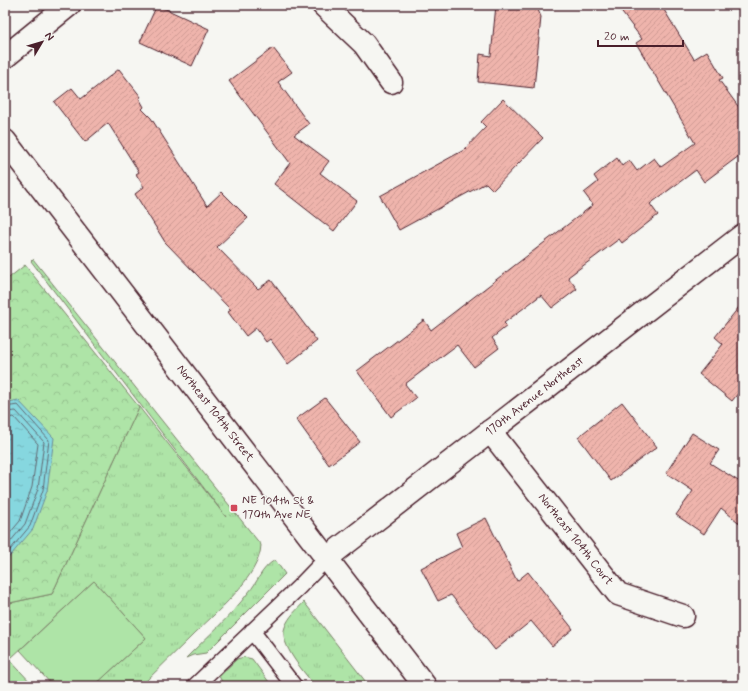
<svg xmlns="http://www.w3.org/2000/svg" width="748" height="691" font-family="Mynerve,sans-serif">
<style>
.grass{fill:url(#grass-tufts);stroke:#7c8269}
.forest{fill:url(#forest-crowns);stroke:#7c8269}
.green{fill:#aee4a7;stroke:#7c8269}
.water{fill:url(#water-ripples);stroke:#6e8d97}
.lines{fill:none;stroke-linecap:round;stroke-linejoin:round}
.shore{stroke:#626973;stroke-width:1}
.building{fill:url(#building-hatch);stroke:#4a1f2b}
.lane-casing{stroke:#4a1f2b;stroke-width:18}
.street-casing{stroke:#4a1f2b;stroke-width:25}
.secondary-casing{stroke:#4a1f2b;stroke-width:25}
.lane{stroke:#f6f6f2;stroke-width:15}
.street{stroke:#f6f6f2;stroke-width:22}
.secondary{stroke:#f6f6f2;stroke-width:22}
.poi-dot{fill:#d1495b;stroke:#f6f6f2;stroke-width:1.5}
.labels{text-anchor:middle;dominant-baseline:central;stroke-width:3;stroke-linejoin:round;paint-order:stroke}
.street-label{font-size:12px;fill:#4a1f2b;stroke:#f6f6f2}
.poi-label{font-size:12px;fill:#4a1f2b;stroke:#f6f6f2;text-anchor:start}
</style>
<defs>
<pattern id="grass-tufts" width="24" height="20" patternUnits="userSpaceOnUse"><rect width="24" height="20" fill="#aee4a7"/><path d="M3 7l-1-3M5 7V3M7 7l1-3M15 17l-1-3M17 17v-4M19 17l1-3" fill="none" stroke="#97c390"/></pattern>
<pattern id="forest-crowns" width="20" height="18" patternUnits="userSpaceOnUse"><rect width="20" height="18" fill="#aee4a7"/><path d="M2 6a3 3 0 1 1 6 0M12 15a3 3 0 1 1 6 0" fill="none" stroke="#97c390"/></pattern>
<pattern id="water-ripples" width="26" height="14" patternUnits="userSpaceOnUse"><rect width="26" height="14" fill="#86d7df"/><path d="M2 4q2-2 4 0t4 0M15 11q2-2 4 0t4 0" fill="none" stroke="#75b8c0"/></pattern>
<pattern id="building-hatch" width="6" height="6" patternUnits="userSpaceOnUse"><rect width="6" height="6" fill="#efb4ac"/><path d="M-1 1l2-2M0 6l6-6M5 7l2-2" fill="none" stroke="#ce9a94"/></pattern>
</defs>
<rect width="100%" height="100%" fill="#f6f6f2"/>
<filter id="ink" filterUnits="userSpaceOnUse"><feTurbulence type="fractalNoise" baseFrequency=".025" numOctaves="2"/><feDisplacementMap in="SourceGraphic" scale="8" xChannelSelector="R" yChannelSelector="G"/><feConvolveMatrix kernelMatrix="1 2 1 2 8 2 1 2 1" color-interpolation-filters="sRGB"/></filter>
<g filter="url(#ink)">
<path class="grass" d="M33,259L261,545C260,577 213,615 192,636C175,653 158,669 141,686H94L146,638L94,581L11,658L5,652V604L52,594L139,407L226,517L31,261Z
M275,560L285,574L206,653L193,655L186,658C207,637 230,617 248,593C259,581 260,569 275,560Z
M304,602L369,686H315C305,673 278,644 285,627C289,616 297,610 304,602Z
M244,657L252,659L272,686H224L219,676L237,659Z"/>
<path class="forest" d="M25,265L139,407L52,594L5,604V281Z"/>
<path class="green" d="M94,581L146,638L94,686H53L20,650Z
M5,655L34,686H5Z"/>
<path class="water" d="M18,400L54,438L47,491L33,529L5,562V403Z"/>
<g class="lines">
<path class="shore" d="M5,407L18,405L49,440L43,490L30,526L5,556
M5,412L16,411L44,442L38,489L25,524L5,548
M5,418L14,417L38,444L32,487L20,521L5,539"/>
</g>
<path class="building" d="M157,5L209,29L192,66L140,42Z
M496,5H536L541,17L534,88L478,82L480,54L491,56Z
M616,5H661L694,59L707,51L723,78L719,80L743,113V153L704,182L696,170L650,204L658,215L622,243L619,239L568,277L577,289L552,308L541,295L504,323L507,326L492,338L499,348L474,367L457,345L405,384L416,398L391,417L357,371L424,320L431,330L593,205L584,193L598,182L594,176L617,158L622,166L629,160L637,171L654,158L661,167L695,143L636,43L642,39Z
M273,48L292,72L278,82L309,124L294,135L329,161L320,173L357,201L334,231L274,184L290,163L229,81Z
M119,69L141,97L139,98L144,107L142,109L151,118L207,206L222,192L248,218L217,247L258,289L271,280L317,341L288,364L270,339L266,342L256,328L246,336L228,312L231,310L165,242L135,194L144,187L136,174L139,172L108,123L85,142L54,102L72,88L81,99Z
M503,99L543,138L493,190L486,183L399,230L380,196L464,150L486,127L481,122Z
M743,302V387L732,401L699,374L723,344L715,337Z
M325,398L360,442L329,465L296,419Z
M622,402L657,447L611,481L578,437Z
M692,433L719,450L710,463L743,484V526L721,508L704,534L676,515L693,491L666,473Z
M486,518L517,581L528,572L573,629L552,646L531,621L495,650L451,595L438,601L421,568L462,547L456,533Z"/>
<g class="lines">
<g class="lane-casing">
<path id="lane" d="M252,631L294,686
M195,686L299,587L327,558"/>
</g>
<g class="street-casing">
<g id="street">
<path d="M323,5L364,44L391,82"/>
<path d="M5,57L69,5"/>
<path id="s1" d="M490,431L618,594L683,616"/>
<path id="s2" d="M327,558L743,235"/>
</g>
</g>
<g class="secondary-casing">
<g id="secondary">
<path id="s3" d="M5,141L425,686"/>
</g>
</g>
<use href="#lane" class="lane"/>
<use href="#street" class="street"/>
<use href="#secondary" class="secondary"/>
</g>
</g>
<rect class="poi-dot" x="230" y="504" width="8" height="8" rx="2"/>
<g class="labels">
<g class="street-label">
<text stroke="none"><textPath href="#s2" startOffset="263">170th Avenue Northeast</textPath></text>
<text stroke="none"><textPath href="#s3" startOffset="344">Northeast 104th Street</textPath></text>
<text stroke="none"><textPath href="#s1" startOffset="138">Northeast 104th Court</textPath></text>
</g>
<g class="poi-label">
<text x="242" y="501">NE 104th St &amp;<tspan x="242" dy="14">170th Ave NE</tspan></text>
</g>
</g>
<rect width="748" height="691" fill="none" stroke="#f6f6f2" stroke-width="20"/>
<rect x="10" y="10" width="728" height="671" fill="none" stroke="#4a1f2b" stroke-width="1.5" filter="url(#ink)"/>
<g transform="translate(42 42) rotate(52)" stroke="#f6f6f2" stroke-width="3" paint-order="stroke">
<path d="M0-3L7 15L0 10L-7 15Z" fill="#4a1f2b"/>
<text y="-6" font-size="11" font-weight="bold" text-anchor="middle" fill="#4a1f2b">N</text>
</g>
<path d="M598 40v6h85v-6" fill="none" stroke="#4a1f2b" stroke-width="2"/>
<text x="604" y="40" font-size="12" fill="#4a1f2b" stroke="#f6f6f2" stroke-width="3" paint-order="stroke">20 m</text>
</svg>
